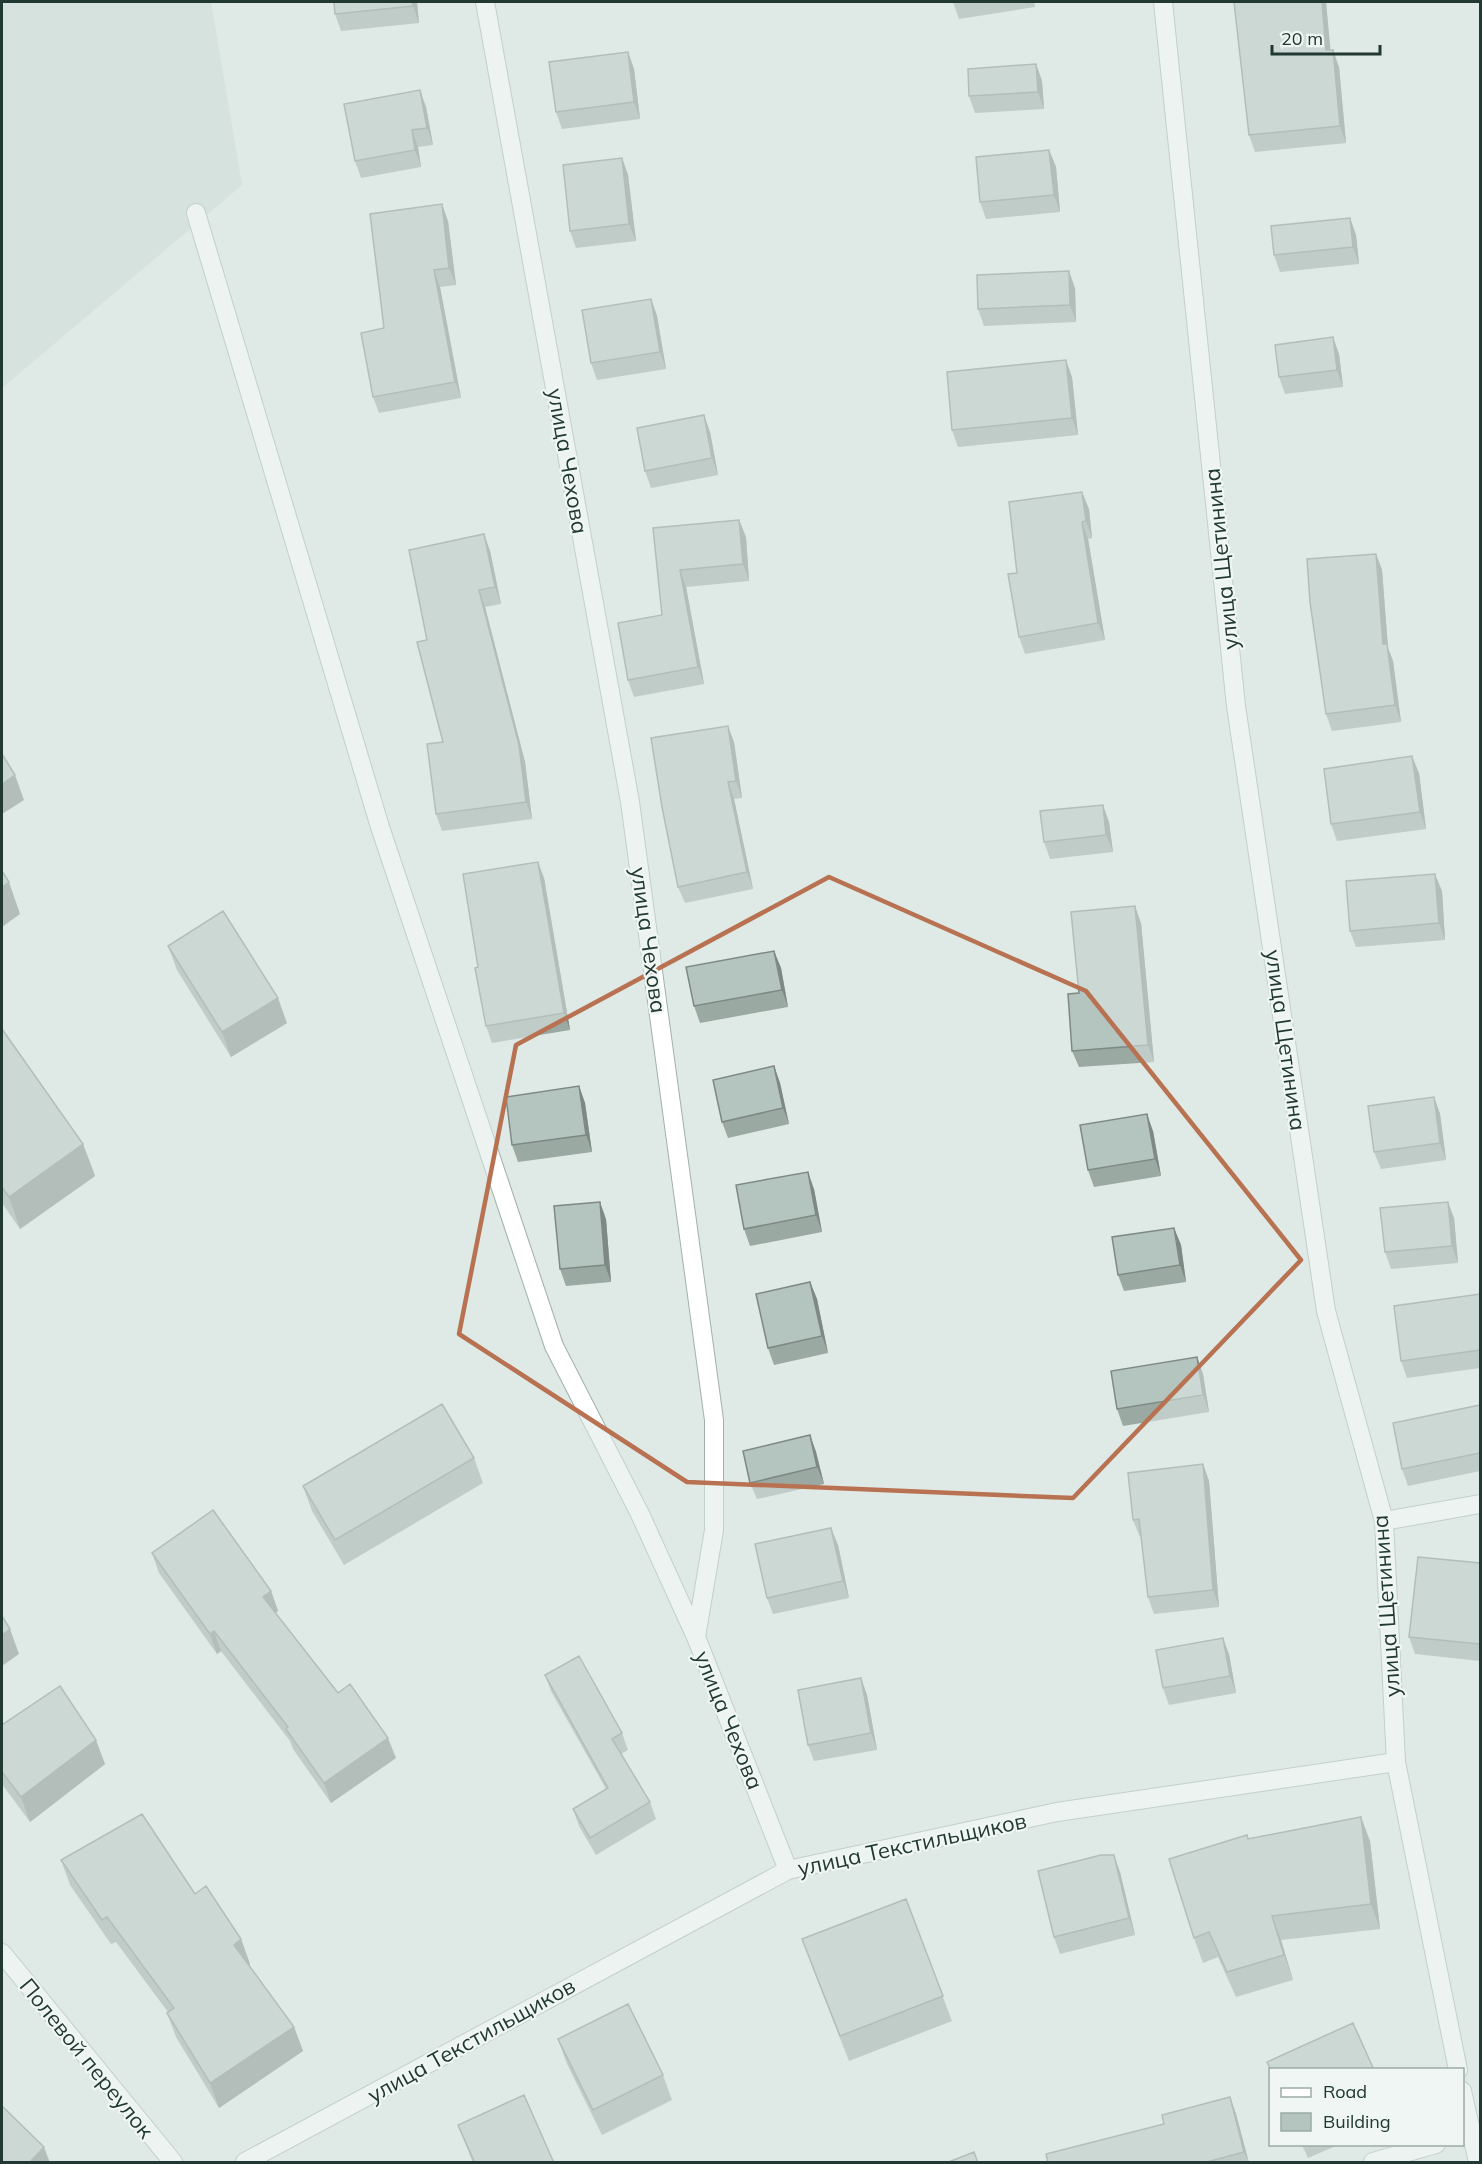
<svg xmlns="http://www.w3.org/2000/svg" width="1482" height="2164" font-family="Mulish,sans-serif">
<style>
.built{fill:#cdd9d4}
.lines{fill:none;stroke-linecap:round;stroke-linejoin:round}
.street-casing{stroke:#a2b0ac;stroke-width:20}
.street{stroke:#fff;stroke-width:18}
.wall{fill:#9ba9a3}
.shaded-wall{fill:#7e8985}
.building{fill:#b4c4be;stroke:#7e8985;stroke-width:1.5}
.marked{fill:none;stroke:#b87252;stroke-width:4.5;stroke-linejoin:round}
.labels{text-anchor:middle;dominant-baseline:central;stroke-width:4.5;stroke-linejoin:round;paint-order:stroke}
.street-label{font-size:22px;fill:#213833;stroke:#eff6f3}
</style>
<rect width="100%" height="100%" fill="#dfe9e5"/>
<path class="built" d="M2,2H211L242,185L2,388Z"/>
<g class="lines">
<g class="street-casing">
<path id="street" d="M485,2L630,802L714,1420V1530L696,1637L788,1870
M1163,2L1236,706L1326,1311L1384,1521L1396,1762L1458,2070
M196,213L380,827L554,1346L640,1514L696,1637
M1384,1521L1480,1504
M2,1953L173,2162
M1462,2091L1478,2162
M245,2162L788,1870L1057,1812L1396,1762
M1373,2162L1436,2144"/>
</g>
<use href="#street" class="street"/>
</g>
<path class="wall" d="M334,2H417L419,23L341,31L335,14Z
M953,2H1034L1035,7L959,19Z
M1234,2H1326L1330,50L1339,67L1346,143L1255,152L1249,135Z
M628,52L634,69L640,119L562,129L556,112Z
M1036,64L1042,81L1044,109L975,113L969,96Z
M426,107L433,145L418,147L421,167L361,178L355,161Z
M1049,150L1056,167L1060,212L986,219L980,202Z
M622,158L628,175L636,241L576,248L570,231Z
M1350,218L1356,235L1359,264L1280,272L1274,255Z
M448,221L456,285L440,287L461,398L379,413L373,397L384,328Z
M1075,288L1076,322L984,326L978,309Z
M651,299L657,316L666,369L597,380L591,363Z
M1339,354L1343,387L1285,394L1279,377Z
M1072,377L1078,435L958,447L952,430Z
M710,432L718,475L651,488L645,471Z
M1089,509L1092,538L1088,539L1105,640L1025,654L1019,637L1017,573Z
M739,520L746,537L749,581L686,587L704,684L634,697L628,680L662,615L653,528Z
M484,534L490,551L501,604L485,607L525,762L532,819L442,831L436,814L443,742L427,640Z
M1376,554L1382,570L1388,648L1393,661L1401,722L1332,731L1326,714Z
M734,742L742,798L734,799L753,889L685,903L678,887Z
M1419,773L1426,829L1337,841L1331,824Z
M1109,822L1113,852L1050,859L1044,842Z
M544,878L570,1030L492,1043L486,1026L478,967Z
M1442,891L1445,940L1356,947L1350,931Z
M1141,923L1154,1062L1079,1067L1072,1051L1079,993Z
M168,946L287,1023L231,1057L177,970Z
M774,951L781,968L788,1007L700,1023L694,1006Z
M2,1029L83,1144L95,1176L20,1229L2,1203Z
M774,1066L780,1083L789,1124L728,1138L722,1122Z
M579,1086L585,1103L592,1152L518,1162L512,1145Z
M1434,1097L1440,1114L1446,1160L1381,1169L1374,1152Z
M1153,1131L1161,1176L1094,1187L1088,1170Z
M814,1189L822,1232L750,1246L744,1229Z
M1454,1218L1458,1263L1391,1269L1385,1252Z
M606,1219L611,1282L566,1286L560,1269Z
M1174,1228L1181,1245L1186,1282L1124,1291L1118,1275Z
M810,1282L817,1299L828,1353L774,1365L768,1348Z
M1480,1294V1368L1407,1378L1401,1361Z
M1203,1374L1209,1412L1123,1426L1117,1409Z
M1480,1405V1471L1408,1486L1402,1469Z
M810,1435L816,1452L824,1484L757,1499L750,1483Z
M474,1458L483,1483L344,1565L312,1511L303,1486Z
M1203,1464L1209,1481L1219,1607L1154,1614L1148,1597L1141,1536L1140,1537L1133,1520Z
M838,1545L849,1598L773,1614L767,1598Z
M152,1553L271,1591L278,1611L275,1613L338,1693L396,1758L331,1803L293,1749L290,1741L221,1651L217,1654L159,1573Z
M1480,1563V1661L1415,1654L1409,1637Z
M1229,1654L1236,1693L1169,1705L1163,1688Z
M545,1675L622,1733L628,1750L621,1754L650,1802L656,1819L596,1855L579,1826L573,1809L606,1789L551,1691Z
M861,1678L867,1695L877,1750L814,1761L808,1745Z
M2,1725L105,1764L30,1822L2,1784Z
M1249,1839L1370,1841L1380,1929L1281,1940L1293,1980L1236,1997L1218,1957L1203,1963L1194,1938Z
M61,1860L195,1894L241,1939L250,1964L249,1965L294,2027L303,2051L219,2108L176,2037L167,2013L168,2012L116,1942L111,1944L70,1885Z
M1120,1872L1135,1935L1060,1954L1054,1937Z
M906,1899L952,2021L849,2061L811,1964Z
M558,2039L663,2075L672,2100L602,2135L567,2064Z
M1230,2097L1236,2114L1249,2163H1048L1164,2124Z
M458,2125L554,2163H473Z
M1302,2145H1338L1308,2158Z"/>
<path class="shaded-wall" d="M412,2H417L419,23L413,6Z
M1322,2H1326L1332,67L1326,50Z
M1333,50L1339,67L1346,143L1340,126Z
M628,52L634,69L640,119L634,102Z
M1036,64L1042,81L1044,109L1038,92Z
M420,90L426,107L433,145L427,128Z
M412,130L418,147L421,167L415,150Z
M1049,150L1056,167L1060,212L1054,195Z
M622,158L628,175L636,241L629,224Z
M442,204L448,221L456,285L449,268Z
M1350,218L1356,235L1359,264L1353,247Z
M434,270L440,287L461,398L455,382Z
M1069,271L1075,288L1076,322L1070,305Z
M651,299L657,316L666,369L660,352Z
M1333,337L1339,354L1343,387L1337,370Z
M1066,360L1072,377L1078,435L1072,418Z
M704,415L710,432L718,475L712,458Z
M1082,492L1089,509L1092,538L1086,521Z
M739,520L746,537L749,581L743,564Z
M1082,522L1088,539L1105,640L1098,623Z
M484,534L490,551L501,604L495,587Z
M1376,554L1382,570L1388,648L1393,661L1401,722L1395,705L1383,644Z
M680,570L686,587L704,684L698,667Z
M479,590L485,607L525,762L532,819L526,802Z
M728,726L734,742L742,798L736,781Z
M1412,756L1419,773L1426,829L1420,812Z
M15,775L24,800L2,814V784Z
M728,782L734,799L753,889L747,872Z
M1103,805L1109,822L1113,852L1106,835Z
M538,862L544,878L570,1030L564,1013Z
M1435,874L1442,891L1445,940L1439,923Z
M9,882L20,914L2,927V887Z
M1135,906L1141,923L1154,1062L1148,1045Z
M774,951L781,968L788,1007L782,990Z
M278,998L287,1023L231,1057L222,1032Z
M774,1066L780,1083L789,1124L783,1108Z
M579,1086L585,1103L592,1152L586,1135Z
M1434,1097L1440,1114L1446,1160L1440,1143Z
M1147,1114L1153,1131L1161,1176L1155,1159Z
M83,1144L95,1176L20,1229L9,1197Z
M808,1172L814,1189L822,1232L816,1215Z
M600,1202L606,1219L611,1282L605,1265Z
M1448,1202L1454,1218L1458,1263L1452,1246Z
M1174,1228L1181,1245L1186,1282L1180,1265Z
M810,1282L817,1299L828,1353L822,1336Z
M1197,1357L1203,1374L1209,1412L1203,1395Z
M810,1435L816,1452L824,1484L817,1467Z
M1203,1464L1209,1481L1219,1607L1213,1590Z
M831,1528L838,1545L849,1598L843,1581Z
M271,1591L278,1611L270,1617L263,1597Z
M10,1629L19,1654L2,1666V1635Z
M214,1631L221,1651L217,1654L210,1634Z
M1223,1638L1229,1654L1236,1693L1230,1676Z
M861,1678L867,1695L877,1750L871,1733Z
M388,1738L396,1758L331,1803L324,1783Z
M96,1740L105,1764L30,1822L21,1797Z
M1361,1817L1370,1841L1380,1929L1371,1904Z
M1114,1855L1120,1872L1135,1935L1129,1918Z
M1272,1916L1281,1940L1293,1980L1284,1955Z
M241,1939L250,1964L243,1970L234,1945Z
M294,2027L303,2051L219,2108L210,2083Z
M1230,2097L1236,2114L1249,2163L1244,2152Z
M44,2147L50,2163H29Z"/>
<path class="building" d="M334,2H412L413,6L335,14Z
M1234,2H1322L1326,50H1333L1340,126L1249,135Z
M628,52L634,102L556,112L549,62Z
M1036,64L1038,92L969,96L968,69Z
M420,90L427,128L412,130L415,150L355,161L344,104Z
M1049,150L1054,195L980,202L976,157Z
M622,158L629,224L570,231L563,165Z
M442,204L449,268L434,270L455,382L373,397L361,333L384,328L370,214Z
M1350,218L1353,247L1274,255L1271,226Z
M1069,271L1070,305L978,309L977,275Z
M651,299L660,352L591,363L582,310Z
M1333,337L1337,370L1279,377L1275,345Z
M1066,360L1072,418L952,430L947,372Z
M704,415L712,458L645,471L637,428Z
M1082,492L1086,521L1082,522L1098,623L1019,637L1008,574L1017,573L1009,502Z
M739,520L743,564L680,570L698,667L628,680L618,623L662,615L653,528Z
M484,534L495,587L479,590L519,745L526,802L436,814L427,744L443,742L417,642L427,640L409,550Z
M1376,554L1383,644H1387L1395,705L1326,714L1310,602L1307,559Z
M728,726L736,781L728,782L747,872L678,887L662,807L651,738Z
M2,754L15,775L2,784Z
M1412,756L1420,812L1331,824L1324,769Z
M1103,805L1106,835L1044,842L1040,811Z
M538,862L564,1013L486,1026L475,968L478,967L463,874Z
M2,871L9,882L2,887Z
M1435,874L1439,923L1350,931L1346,881Z
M1135,906L1148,1045L1072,1051L1068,994L1079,993L1071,912Z
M223,911L278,998L222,1032L168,946Z
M774,951L782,990L694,1006L686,967Z
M2,1029L83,1144L9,1197L2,1187Z
M774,1066L783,1108L722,1122L713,1080Z
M579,1086L586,1135L512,1145L506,1097Z
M1434,1097L1440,1143L1374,1152L1368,1106Z
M1147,1114L1155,1159L1088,1170L1080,1125Z
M808,1172L816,1215L744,1229L736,1185Z
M600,1202L605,1265L560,1269L554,1206Z
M1448,1202L1452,1246L1385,1252L1380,1208Z
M1174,1228L1180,1265L1118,1275L1112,1237Z
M810,1282L822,1336L768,1348L756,1294Z
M1480,1294V1350L1401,1361L1394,1306Z
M1197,1357L1203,1395L1117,1409L1111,1371Z
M442,1404L474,1458L335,1540L303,1486Z
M1480,1405V1453L1402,1469L1393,1423Z
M810,1435L817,1467L750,1483L743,1451Z
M1203,1464L1213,1590L1148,1597L1139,1519L1133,1520L1128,1473Z
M213,1510L271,1591L263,1597L338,1693L350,1684L388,1738L324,1783L286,1729L288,1727L214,1631L210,1634L152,1553Z
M831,1528L843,1581L767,1598L755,1544Z
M1418,1557L1480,1563V1644L1409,1637Z
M2,1616L10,1629L2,1635Z
M1223,1638L1230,1676L1163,1688L1156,1650Z
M579,1656L622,1733L612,1739L650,1802L590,1838L573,1809L608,1788L545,1675Z
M861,1678L871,1733L808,1745L798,1690Z
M60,1686L96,1740L21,1797L2,1772V1725Z
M142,1814L195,1894L206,1886L241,1939L234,1945L294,2027L210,2083L167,2013L174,2008L107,1917L102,1920L61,1860Z
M1361,1817L1371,1904L1272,1916L1284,1955L1227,1972L1209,1932L1194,1938L1169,1859L1247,1835L1248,1839Z
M1101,1855H1114L1129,1918L1054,1937L1038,1871Z
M906,1899L943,1996L840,2036L802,1939Z
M628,2004L663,2075L593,2110L558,2039Z
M1353,2023L1374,2070H1271L1267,2062Z
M524,2095L554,2163H475L458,2125Z
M1230,2097L1244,2152L1203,2163H1048L1046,2154L1164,2124L1162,2115Z
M2,2106L44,2147L29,2163H2Z
M974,2152L978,2163H946Z"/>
<path d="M0 0H1482V2164H0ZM829,877L1086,991L1301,1260L1073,1498L687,1482L459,1334L516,1045Z" fill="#dfe9e5" fill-opacity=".55" fill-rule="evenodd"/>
<path class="marked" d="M829,877L1086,991L1301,1260L1073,1498L687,1482L459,1334L516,1045Z"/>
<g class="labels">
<g class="street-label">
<text transform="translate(568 461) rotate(80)">улица Чехова</text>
<text transform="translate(1221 559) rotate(-96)">улица Щетинина</text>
<text transform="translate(649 940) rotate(82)">улица Чехова</text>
<text transform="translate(1286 1040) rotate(82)">улица Щетинина</text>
<text transform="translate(1386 1606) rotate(-94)">улица Щетинина</text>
<text transform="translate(729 1720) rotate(68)">улица Чехова</text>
<text transform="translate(912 1844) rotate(-12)">улица Текстильщиков</text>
<text transform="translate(471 2040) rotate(-29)">улица Текстильщиков</text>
<text transform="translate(87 2058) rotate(51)">Полевой переулок</text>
</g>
</g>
<rect width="1482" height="2164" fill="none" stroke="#213833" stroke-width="6"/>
<rect x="1269" y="2068" width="195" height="78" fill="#eff6f3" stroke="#9daaa6" stroke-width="1.5"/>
<rect x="1281" y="2088" width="30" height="9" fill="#ffffff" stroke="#9daaa6" stroke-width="1.5"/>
<text x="1323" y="2098" font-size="18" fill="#213833">Road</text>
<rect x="1281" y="2113" width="30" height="18" fill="#b4c4be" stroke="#9daaa6" stroke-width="1.5"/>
<text x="1323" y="2128" font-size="18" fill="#213833">Building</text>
<path d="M1272 45v9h108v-9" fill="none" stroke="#213833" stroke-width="3"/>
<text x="1281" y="45" font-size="18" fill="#213833" stroke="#eff6f3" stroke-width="4.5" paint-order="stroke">20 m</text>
</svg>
